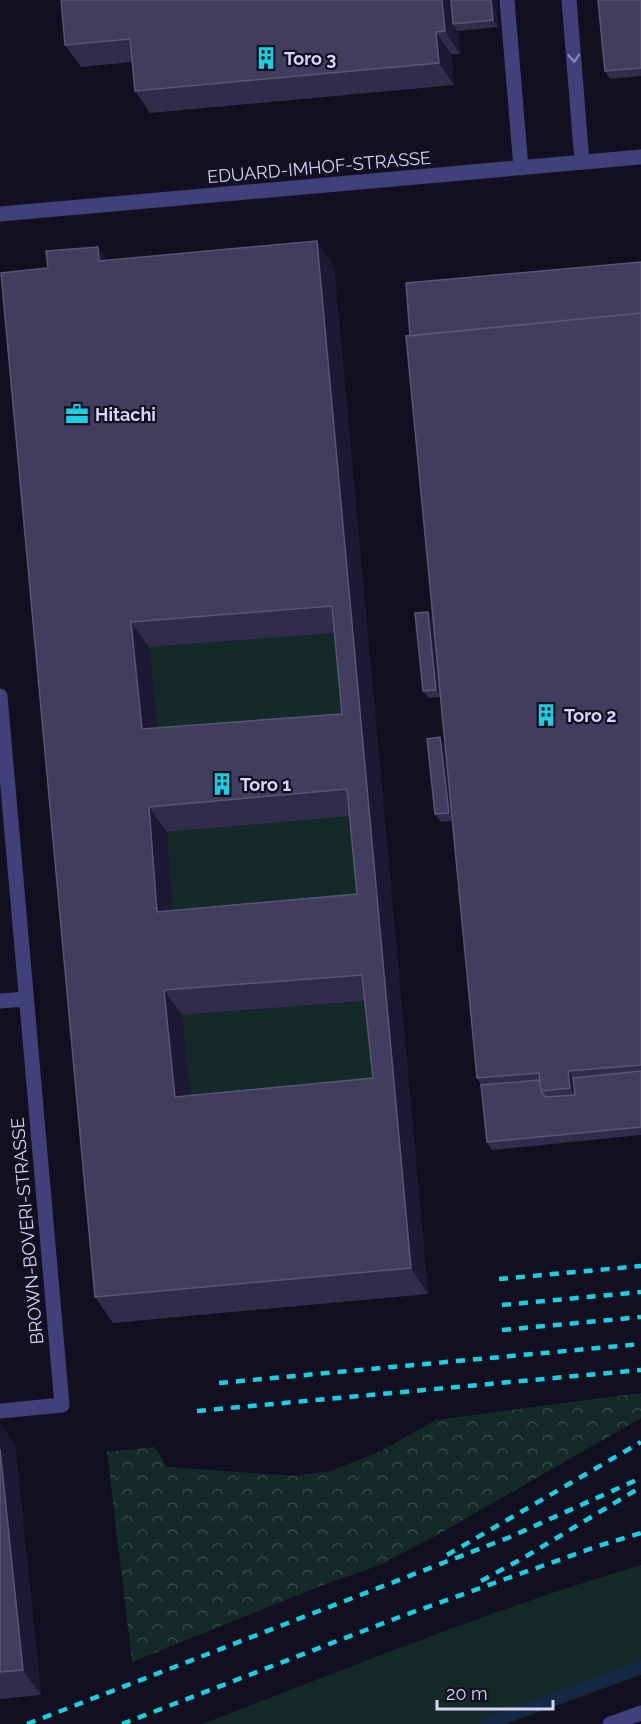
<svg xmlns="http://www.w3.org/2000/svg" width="641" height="1724" font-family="Raleway,sans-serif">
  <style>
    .grass { fill: #132a28 }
    .forest { fill: url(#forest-crowns) }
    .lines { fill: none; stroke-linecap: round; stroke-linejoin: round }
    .stream { stroke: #152845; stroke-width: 12 }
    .lane { stroke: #41407a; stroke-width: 15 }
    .street { stroke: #41407a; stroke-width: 15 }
    .rail { stroke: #18d0e1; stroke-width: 4.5; stroke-dasharray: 9 8; stroke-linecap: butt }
    .wall { fill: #312b4c; fill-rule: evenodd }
    .shaded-wall { fill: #1d1833 }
    .building { fill: #423d5f; stroke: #5a5577; stroke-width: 1.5; fill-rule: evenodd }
    .oneway { stroke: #8483b4 }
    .labels { text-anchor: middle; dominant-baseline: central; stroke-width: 4.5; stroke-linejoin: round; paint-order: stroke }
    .poi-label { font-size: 18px; font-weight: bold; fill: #d7d4fa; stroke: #121020; text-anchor: start }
    .street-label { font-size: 18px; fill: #d7d4fa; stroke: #121020 }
  </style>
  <defs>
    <pattern id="forest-crowns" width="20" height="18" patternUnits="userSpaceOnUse" patternTransform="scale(1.5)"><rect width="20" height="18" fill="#132a28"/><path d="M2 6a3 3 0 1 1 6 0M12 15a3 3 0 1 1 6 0" fill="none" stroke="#354848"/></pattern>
  </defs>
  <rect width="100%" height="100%" fill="#121020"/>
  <path class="grass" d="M 349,631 L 360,740 L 160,754 L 149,647 Z
    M 365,814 L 375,919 L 175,937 L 167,832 Z
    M 380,1000 L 391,1103 L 193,1122 L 182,1015 Z
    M 641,1565 L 641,1675 L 506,1724 L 202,1724 C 347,1669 492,1609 641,1565 Z"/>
  <path class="forest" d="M 641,1393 L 641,1418 L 437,1535 L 380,1565 L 323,1585 L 132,1662 L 107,1452 L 155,1447 L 167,1467 L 295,1476 L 331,1471 L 381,1451 L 436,1420 Z"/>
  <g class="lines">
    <path class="stream" d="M 485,1724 L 641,1667"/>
    <path class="lane" d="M 507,0 L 521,168
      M 569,0 L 582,162"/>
    <path class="street" d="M 0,214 L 641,157
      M 0,696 L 62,1405 L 0,1411
      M 0,1001 L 26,999
      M 610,1724 L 641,1713"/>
    <path class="rail" d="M 499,1279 L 641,1266
      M 502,1305 L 641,1292
      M 502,1330 L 641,1317
      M 219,1383 L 641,1344
      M 197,1411 L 641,1370
      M 447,1555 L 641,1442
      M 481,1581 L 525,1557 L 641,1487
      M 27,1724 L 510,1537 L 641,1478
      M 122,1724 L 402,1616 L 598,1546 L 641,1533"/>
  </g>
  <path class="wall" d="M 61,0 L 496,0 L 498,27 L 458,31 L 460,54 L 451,54 L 454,85 L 150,113 L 135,91 L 132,62 L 81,67 L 65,45 Z
    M 641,0 L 641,76 L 610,79 L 605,71 Z
    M 317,241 L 334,267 L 428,1294 L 113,1323 L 95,1297 L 108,261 ZM 334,633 L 342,714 L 157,728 L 149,647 ZM 350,816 L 357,894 L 173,910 L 167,832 ZM 365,1001 L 373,1078 L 190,1095 L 182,1015 Z
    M 641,262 L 641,1135 L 492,1150 L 487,1142 L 481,1085 L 477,1078 L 452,821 L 441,822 L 435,814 L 445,744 L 441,697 L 429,698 L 423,691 L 428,612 L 433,620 L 410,336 Z
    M 0,1424 L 15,1445 L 41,1695 L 0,1699 Z"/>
  <path class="shaded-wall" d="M 442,0 L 455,0 L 453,24 L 458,31 L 460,54 L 445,31 Z
    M 491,0 L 496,0 L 498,27 L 493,20 Z
    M 436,32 L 451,54 L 454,85 L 439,63 Z
    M 317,241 L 334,267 L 428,1294 L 411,1268 Z
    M 98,247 L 116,272 L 99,261 Z
    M 428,612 L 433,620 L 442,697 L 436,690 Z
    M 131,622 L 149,647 L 160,754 L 142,729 Z
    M 440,737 L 445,745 L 454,821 L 449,813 Z
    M 149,807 L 167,832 L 175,937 L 157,912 Z
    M 164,990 L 182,1015 L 193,1122 L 175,1097 Z
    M 568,1071 L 578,1086 L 580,1102 L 570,1088 Z
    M 0,1424 L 15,1445 L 41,1695 L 23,1670 L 0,1449 Z"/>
  <path class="building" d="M 61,0 L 442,0 L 445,31 L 436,32 L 439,63 L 135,91 L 130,39 L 65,45 Z
    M 451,0 L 491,0 L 493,20 L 453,24 Z
    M 598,0 L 641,0 L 641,68 L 605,71 Z
    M 317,241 L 411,1268 L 95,1297 L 1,273 L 48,268 L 46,251 L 98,247 L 99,261 ZM 332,606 L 342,714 L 142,729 L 131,622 ZM 347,789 L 357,894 L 157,912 L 149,807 ZM 362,975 L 373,1078 L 175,1097 L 164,990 Z
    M 641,262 L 641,313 L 410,336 L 406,283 Z
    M 641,313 L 641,1065 L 568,1071 L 570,1088 L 541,1091 L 539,1073 L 477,1078 L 406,336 Z
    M 428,612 L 436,690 L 423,691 L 415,613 Z
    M 440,737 L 449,813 L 435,814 L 427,739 Z
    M 641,1071 L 641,1127 L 487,1142 L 481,1085 L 539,1080 L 541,1091 L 545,1097 L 575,1095 L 573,1078 Z
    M 0,1449 L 23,1670 L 0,1672 Z"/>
  <defs><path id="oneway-chevron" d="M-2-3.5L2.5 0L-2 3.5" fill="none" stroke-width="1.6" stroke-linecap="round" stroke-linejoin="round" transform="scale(1.5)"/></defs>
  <use class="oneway" href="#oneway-chevron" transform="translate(574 58) rotate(86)"/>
  <defs>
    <g id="building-bare" transform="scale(1.8)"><path d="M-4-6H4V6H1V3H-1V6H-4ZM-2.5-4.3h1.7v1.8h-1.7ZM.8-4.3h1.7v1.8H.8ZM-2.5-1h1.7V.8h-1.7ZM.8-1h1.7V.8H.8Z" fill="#18d0e1" stroke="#121020" stroke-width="2.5" paint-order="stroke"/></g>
    <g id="office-bare" transform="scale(1.8)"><path d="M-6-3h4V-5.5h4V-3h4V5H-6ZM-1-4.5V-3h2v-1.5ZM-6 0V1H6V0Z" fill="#18d0e1" stroke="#121020" stroke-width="2.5" paint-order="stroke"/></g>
  </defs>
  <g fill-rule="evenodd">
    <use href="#building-bare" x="266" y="58"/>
    <use href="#office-bare" x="77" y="414"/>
    <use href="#building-bare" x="546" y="715"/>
    <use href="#building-bare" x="222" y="784"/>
  </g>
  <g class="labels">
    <g class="poi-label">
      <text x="284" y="58">Toro 3</text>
      <text x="95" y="414">Hitachi</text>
      <text x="564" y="715">Toro 2</text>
      <text x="240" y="784">Toro 1</text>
    </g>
    <g class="street-label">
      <text transform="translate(319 167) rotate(-5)">EDUARD-IMHOF-STRASSE</text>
      <text transform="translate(27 1231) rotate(-95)">BROWN-BOVERI-STRASSE</text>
    </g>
  </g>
  <path d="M437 1700v9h116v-9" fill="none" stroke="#d7d4fa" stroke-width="3"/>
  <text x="446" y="1700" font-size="18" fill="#d7d4fa" stroke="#121020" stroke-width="4.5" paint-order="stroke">20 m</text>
</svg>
